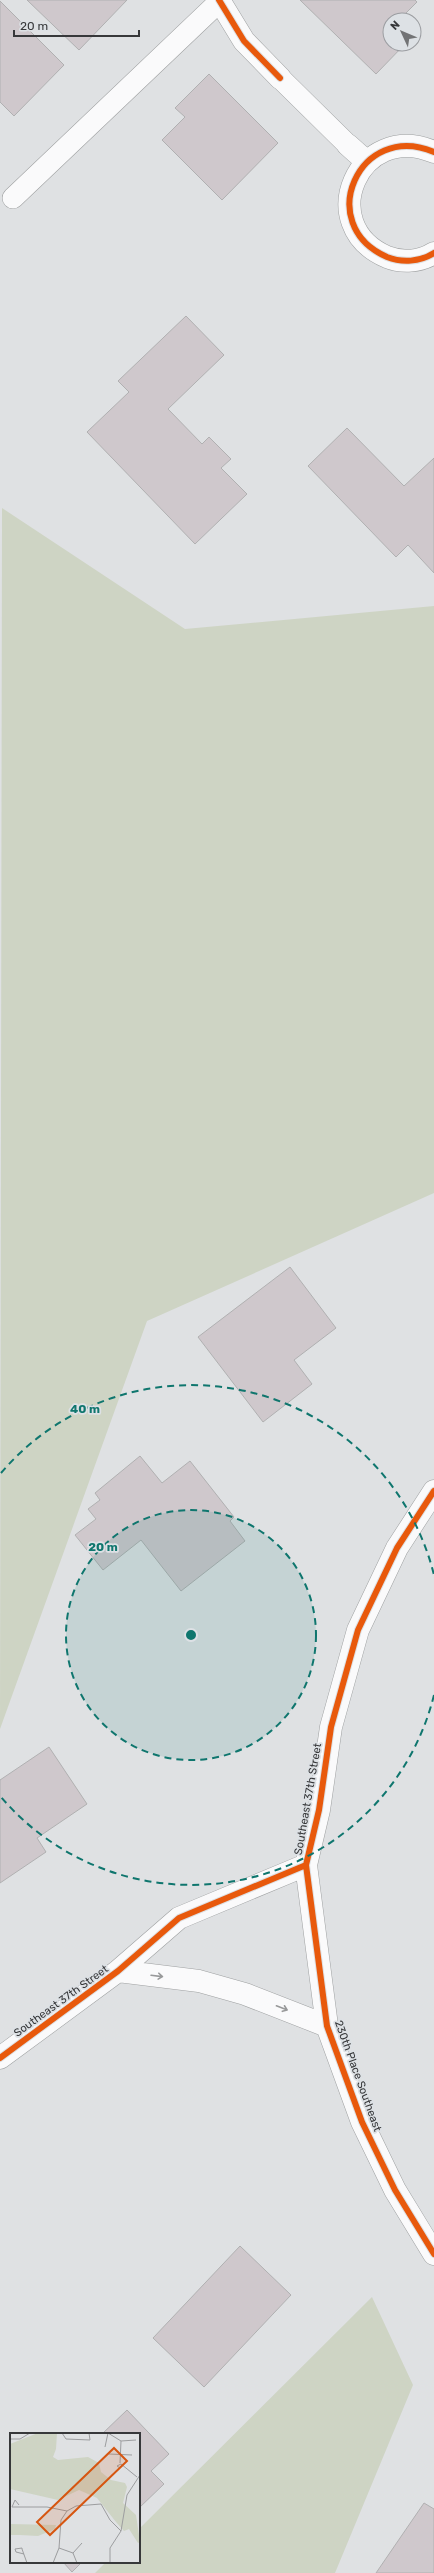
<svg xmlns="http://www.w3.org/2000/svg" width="434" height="2573" font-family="Rubik,sans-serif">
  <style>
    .green { fill: #ced4c4 }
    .building { fill: #cfc8cc; stroke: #b0b0b1 }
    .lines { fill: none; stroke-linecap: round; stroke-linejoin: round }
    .service-casing { stroke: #9ea0a1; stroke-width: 22 }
    .minor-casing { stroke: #9ea0a1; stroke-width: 23 }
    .service { stroke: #fafafb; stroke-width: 21 }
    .minor { stroke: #fafafb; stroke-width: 22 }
    .cycleway-casing { stroke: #dde1e5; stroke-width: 8 }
    .cycleway { stroke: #e8590c; stroke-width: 6 }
    .oneway { stroke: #98999a }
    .ring { fill: none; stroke: #0f766e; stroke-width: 2; stroke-dasharray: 7 5 }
    .labels { text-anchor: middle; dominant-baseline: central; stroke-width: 3.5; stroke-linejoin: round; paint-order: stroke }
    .street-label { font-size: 11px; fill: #37383a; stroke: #dde1e5 }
    .inset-road { fill: none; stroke: #9c9d9f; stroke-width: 1 }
    .view { fill: #d65611; fill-opacity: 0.15; stroke: #d65611; stroke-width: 2 }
    .inset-edge { fill: none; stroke: #37383a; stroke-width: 2 }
    .centre { fill: #0f766e; stroke: #dde1e5; stroke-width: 2 }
    .ring-label { font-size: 12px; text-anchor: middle; font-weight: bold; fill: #0f766e; stroke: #dde1e5; stroke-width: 3.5; stroke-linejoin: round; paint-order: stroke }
  </style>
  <rect width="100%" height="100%" fill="#dfe1e3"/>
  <path class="green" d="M 2,508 L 185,629 L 434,606 L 434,1193 L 147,1321 L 0,1729 Z
    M 372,2297 L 413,2385 L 335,2573 L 95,2573 L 106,2562 L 139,2562 L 139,2529 Z"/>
  <path class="building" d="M 27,0 L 127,0 L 79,50 Z
    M 300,0 L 415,0 L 417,2 L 402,17 L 405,20 L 390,20 L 390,44 L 405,44 L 376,74 Z
    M 0,1 L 64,65 L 14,116 L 0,102 Z
    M 209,74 L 278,143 L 222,200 L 162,140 L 185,117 L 175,108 Z
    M 186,316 L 224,355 L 168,409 L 202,444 L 209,437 L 231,459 L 221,468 L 247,494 L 195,544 L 87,432 L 129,392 L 118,381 Z
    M 347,428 L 404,486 L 434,458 L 434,573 L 408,545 L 396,557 L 308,466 Z
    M 290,1267 L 336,1328 L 294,1360 L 312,1384 L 263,1422 L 198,1337 Z
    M 140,1456 L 162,1483 L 190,1461 L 234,1517 L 230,1521 L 245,1541 L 181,1591 L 141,1540 L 103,1570 L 75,1535 L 96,1519 L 88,1509 L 100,1500 L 95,1493 Z
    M 49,1747 L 87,1804 L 37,1838 L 46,1852 L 0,1883 L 0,1780 Z
    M 240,2246 L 291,2295 L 204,2387 L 153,2338 Z
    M 127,2410 L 169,2454 L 151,2471 L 164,2484 L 139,2508 L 139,2434 L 102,2434 Z
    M 424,2503 L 434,2509 L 434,2573 L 376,2573 Z
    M 63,2562 L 82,2562 L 72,2572 Z"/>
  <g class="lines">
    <g class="service-casing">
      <path id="service" d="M 280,78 L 348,145
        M 13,198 L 221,0"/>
    </g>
    <g class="minor-casing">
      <path id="minor" d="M 219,0 L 244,41 L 280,78
        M 348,145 L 367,162
        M 434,152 C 359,120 313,225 387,257 C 402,263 420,262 434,253
        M 434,1491 L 397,1548 L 358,1630 L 331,1727 L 319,1810 L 306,1865 L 327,2026 L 362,2122 L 395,2190 L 434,2254
        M 118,1971 L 199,1981 L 245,1994 L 327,2026
        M 0,2058 L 118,1971 L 179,1918 L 306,1865"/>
    </g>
    <use href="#service" class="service"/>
    <use href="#minor" class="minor"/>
    <g class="cycleway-casing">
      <path id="cycleway" d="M 219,0 L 244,41 L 280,78
        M 434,152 C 359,120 313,225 387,257 C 402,263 420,262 434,253
        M 434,1491 L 397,1548 L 358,1630 L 331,1727 L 319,1810 L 306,1865 L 327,2026 L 362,2122 L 395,2190 L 434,2254
        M 0,2058 L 118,1971 L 179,1918 L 306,1865"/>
    </g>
    <use href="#cycleway" class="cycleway"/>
  </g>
  <defs><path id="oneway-shaft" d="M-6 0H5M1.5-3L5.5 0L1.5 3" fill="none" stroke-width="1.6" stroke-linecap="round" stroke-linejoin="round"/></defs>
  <g class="oneway">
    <use href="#oneway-shaft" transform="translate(157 1976) rotate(7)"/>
    <use href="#oneway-shaft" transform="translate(282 2008) rotate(21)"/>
  </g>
  <circle cx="191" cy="1635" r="125" fill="#0f766e" fill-opacity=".12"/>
  <g class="ring">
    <circle cx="191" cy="1635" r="125"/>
    <path d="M434 1695A250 250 0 0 1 1 1797M1 1473A250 250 0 0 1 434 1575"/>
  </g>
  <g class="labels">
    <g class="street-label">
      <text transform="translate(308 1799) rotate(-80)">Southeast 37th Street</text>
      <text transform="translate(61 2001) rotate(-36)">Southeast 37th Street</text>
      <text transform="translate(358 2076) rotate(70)">230th Place Southeast</text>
    </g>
  </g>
  <g transform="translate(10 2433)">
    <rect width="130" height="130" fill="#dfe1e3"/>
    <path d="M 28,0 L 47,0 L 46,16 L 43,24 L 48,27 L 78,24 L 89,30 L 91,39 L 101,47 L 115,50 L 117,54 L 113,70 L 126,82 L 130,109 L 128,110 L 119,96 L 114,98 L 106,89 L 87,65 L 69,57 L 48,67 L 0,56 L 0,11 ZM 0,91 L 46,92 L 45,96 L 28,103 L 10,102 L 0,102 Z" fill="#ced4c4"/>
    <path class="inset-road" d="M 52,0 L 56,6 L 80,7 L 79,0M 98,0 L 111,8M 0,6 L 10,6 L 20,0M 111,8 L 126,7M 95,14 L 98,0M 99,21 L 122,22M 110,30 L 111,8M 112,33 L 110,35 L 107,33 L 111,31 L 127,44M 9,72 L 5,67 L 2,74 L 37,74 L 57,78M 49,115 L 63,120 L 67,130M 63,120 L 72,110M 14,121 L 6,119 L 5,116 L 12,115 L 12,116 L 17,130M 43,130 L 49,115 L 51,87 L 57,78 L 66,73 L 91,71 L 100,87 L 111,98M 100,130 L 100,115 L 111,98 L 117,62 L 130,42"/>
    <path class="view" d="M 104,15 L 117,28 L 40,102 L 27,89 Z"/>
    <rect width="130" height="130" class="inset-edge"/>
  </g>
  <circle cx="191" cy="1635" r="6" class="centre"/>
  <g class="ring-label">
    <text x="85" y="1413">40 m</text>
    <text x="103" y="1551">20 m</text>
  </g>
  <g transform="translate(402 32) rotate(314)"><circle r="19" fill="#dde1e5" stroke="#9b9da1"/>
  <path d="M0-3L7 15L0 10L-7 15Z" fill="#727375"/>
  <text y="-6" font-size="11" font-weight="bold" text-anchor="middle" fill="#37383a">N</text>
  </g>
  <path d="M14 30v6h125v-6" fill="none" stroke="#37383a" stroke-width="2"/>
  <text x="20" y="30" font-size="12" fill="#37383a" stroke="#dde1e5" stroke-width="3" paint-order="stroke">20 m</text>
</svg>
